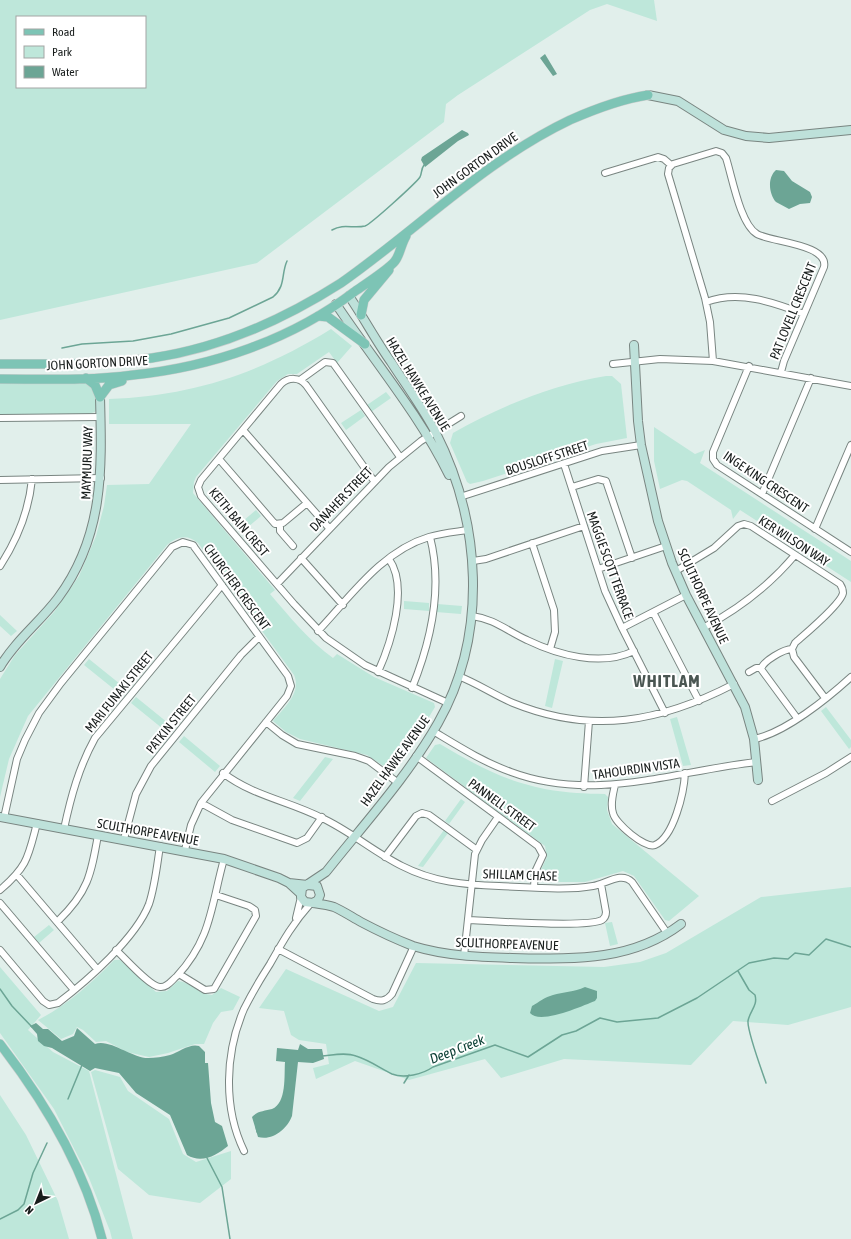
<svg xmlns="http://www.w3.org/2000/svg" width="851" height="1239" font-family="'Asap Condensed',sans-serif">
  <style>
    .green { fill: #bee7da; fill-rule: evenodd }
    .water { fill: #6ca595 }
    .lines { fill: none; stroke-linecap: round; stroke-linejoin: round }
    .stream { stroke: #6ca595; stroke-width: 1.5 }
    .street-casing { stroke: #798581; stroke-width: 8 }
    .secondary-casing { stroke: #798581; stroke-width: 10 }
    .primary-casing { stroke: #cccdcd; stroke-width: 10 }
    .street { stroke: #fff; stroke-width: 6 }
    .secondary { stroke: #bee1da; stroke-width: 8 }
    .primary { stroke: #7dc4b5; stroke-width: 9 }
    .labels { text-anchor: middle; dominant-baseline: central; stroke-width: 4; stroke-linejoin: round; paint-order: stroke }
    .street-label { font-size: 13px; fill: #181d1c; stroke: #fff }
    .water-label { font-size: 14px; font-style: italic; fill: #073c31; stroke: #fff }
    .district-label { font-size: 17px; font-weight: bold; letter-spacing: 1px; fill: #4a5652; stroke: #fff }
  </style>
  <rect width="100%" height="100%" fill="#e1efeb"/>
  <path class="green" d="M 0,0 L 654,0 L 657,21 L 607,4 L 590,10 L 458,95 L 446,104 L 444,122 L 257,263 L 0,320 ZM 17,17 L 145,17 L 145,87 L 17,87 Z
    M 331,329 L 352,346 L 337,363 L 329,352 L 297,374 L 288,374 L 277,381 L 196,477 L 194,482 L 193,493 L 275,590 L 270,594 C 290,617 309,641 333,658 L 337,654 L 374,677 L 434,703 L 435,707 L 411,747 L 394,770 L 391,771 L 367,755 L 300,739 L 286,732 L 273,721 C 283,709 302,693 294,675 L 198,543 C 188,534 177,536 167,545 L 28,716 L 9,759 L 0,797 L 0,679 L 15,655 L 54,612 L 79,576 L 96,536 L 104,506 L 107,485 L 149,484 L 191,424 L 109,424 L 109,399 C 193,396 260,373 331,329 Z
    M 606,376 L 612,376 L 621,384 L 627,438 L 596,444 L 483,481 L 470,484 L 467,482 L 450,443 L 453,433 C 501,406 552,385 606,376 Z
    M 0,384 L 86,384 C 95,388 100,403 95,412 L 88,414 L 0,415 Z
    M 386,392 L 391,398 L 371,412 L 367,405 Z
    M 361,410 L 365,416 L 346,430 L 341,423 Z
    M 654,427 L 695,454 L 705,450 L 700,463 L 851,561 L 851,582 L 740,510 L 733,519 L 731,510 L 687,481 L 682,480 L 660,489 L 654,461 Z
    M 256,510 L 261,516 L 242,532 L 237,526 Z
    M 404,601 L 429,603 L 429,611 L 404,609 Z
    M 437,604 L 462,606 L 461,614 L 436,612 Z
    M 0,615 L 17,631 L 11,636 L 0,626 Z
    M 89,659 L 125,688 L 120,694 L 84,665 Z
    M 555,659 L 563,661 L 552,708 L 545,706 Z
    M 136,697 L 173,727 L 168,733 L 131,703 Z
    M 826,707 L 851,740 L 851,747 L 849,749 L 821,711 Z
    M 677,717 L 691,765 L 683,766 L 670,719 Z
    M 184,736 L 220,766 L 215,772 L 179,742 Z
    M 440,744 C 499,779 534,794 605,794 L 608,797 L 607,810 L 612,824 L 699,896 L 669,921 L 665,920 L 634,876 L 623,871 L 585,882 L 544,882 L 544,873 L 540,872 L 547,857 L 545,846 L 426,758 L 435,745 Z
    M 325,757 L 333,759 L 300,801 L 293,798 Z
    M 461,799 L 465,802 L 449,824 L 445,821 Z
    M 444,830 L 448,833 L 423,867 L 418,866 Z
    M 851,887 L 851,1007 L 788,1025 L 733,1021 L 691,1065 L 564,1059 L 501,1078 L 485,1059 L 409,1080 L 355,1061 L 316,1079 L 313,1068 L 329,1064 L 326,1044 L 299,1040 L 291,1035 L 284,1011 L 259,1008 L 286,969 L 379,1011 L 393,1007 L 416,963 L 604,967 L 640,962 L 666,953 L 761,897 Z
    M 612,922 L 618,944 L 610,946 L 605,923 Z
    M 49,925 L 54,930 L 39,943 L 34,937 Z
    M 114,960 L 120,960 L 156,992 L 167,991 L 178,981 C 190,982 199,994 212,995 L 221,988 L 240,997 L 233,1010 L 221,1012 L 213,1023 L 204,1044 L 195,1044 L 168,1053 L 149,1057 L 127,1052 L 106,1041 L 96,1042 L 83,1030 L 77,1027 L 73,1034 L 61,1039 L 38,1020 C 67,1005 92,983 114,960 Z
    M 0,967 L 41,1015 L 28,1030 L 53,1052 L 89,1071 L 133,1239 L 112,1239 L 110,1231 L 89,1178 L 54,1109 L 0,1033 Z
    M 95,1070 L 120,1077 L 128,1091 L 169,1119 L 183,1154 L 196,1162 L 231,1151 L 231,1179 L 200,1203 L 149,1195 L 118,1169 L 91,1072 Z
    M 0,1095 L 26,1135 L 58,1201 L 69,1239 L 0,1239 Z"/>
  <path class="water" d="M 545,54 L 557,74 L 553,76 L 540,58 Z
    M 462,130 L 468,133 L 469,135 L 458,141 L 425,167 L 421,160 L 422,157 Z
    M 776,170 L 784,171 L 792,181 L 810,192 L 812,197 L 810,203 L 800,204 L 789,209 L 776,202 C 769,194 767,178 776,170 Z
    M 585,987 L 597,991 L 597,998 L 595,1001 C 582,1006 540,1025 530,1013 L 532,1006 C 539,1002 545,997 553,995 C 563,992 574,992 585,987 Z
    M 36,1023 L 43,1029 L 48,1029 L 62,1041 L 74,1036 L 77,1028 L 95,1044 C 109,1038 132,1058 148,1058 C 155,1058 163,1057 170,1055 C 179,1052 190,1043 199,1046 L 205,1052 L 205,1063 L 208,1063 L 211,1103 L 215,1122 L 222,1126 L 228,1146 C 217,1155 202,1164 187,1155 L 170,1115 L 136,1093 L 119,1073 L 95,1068 L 90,1071 L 52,1048 L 44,1046 L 38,1041 L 37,1034 L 30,1026 Z
    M 300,1044 L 308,1049 L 322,1049 L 324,1059 L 313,1063 L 298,1062 L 292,1116 C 287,1129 273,1141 258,1137 L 252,1117 C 257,1111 265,1111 272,1109 C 287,1103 284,1075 285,1062 L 276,1061 L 277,1048 L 298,1050 Z"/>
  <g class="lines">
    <path class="stream" d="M 332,230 C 344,223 353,229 365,226 C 371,224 416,183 420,177 C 422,173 421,169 424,165
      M 62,348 L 82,344 L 133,341 L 171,334 L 229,318 L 273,297 C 286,286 281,274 287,261
      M 738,971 L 749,990 L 755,995 C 758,1006 750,1010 748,1021 C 747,1031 762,1071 766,1083
      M 0,989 L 12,1006 L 32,1027
      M 322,1056 C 333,1055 346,1052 356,1056 C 369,1060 380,1068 392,1074 C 404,1079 423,1074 433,1067 L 495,1045 L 528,1057 L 562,1035 L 576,1031 L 600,1018 L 617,1022 L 658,1018 L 697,998 L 749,963 L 774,958 L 788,959 L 795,953 L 809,955 L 826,939 L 851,947
      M 404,1083 L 409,1075
      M 68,1099 L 82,1065
      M 256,1126 L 257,1132
      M 207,1158 L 222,1187 L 230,1239
      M 0,1219 L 18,1210 L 24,1204 L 33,1173 L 47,1143"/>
    <g class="street-casing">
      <path id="street" d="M 605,173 L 658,157 L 664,159 L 671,165
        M 706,302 C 739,290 773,302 804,314
        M 713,361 L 710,322 L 705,298 L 668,174 L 669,168 L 673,164 L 716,151 L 722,153 L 726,158 C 732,176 740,224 757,234 C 770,242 829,244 824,267 L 784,361 L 781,372
        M 613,364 L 660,359 L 713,361 L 851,386
        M 749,366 L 713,452 L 713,459 L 717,465 L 851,552
        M 300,380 L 325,362 L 333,363 L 400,457
        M 0,418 L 101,417
        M 243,430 L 329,528
        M 219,459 L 275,524 L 283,523 L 307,503
        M 564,464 L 605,591 L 622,628 L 665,713
        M 0,480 L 101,478
        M 374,481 L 306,385 C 299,377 289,377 281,384 L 201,480 L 198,487 L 201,496 L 294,604 L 326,638 L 365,665 L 448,703
        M 572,487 L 598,479 L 606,481 L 632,558
        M 762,494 L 811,378
        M 460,497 L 602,451 L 641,445
        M 280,524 L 280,531 L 293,546
        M 815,529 L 851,445
        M 532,543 L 554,610 L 555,632 L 550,649
        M 301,558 L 343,605
        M 473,561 L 486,559 L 584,526
        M 0,566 C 17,540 29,510 32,479
        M 598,569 L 666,546
        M 676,571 L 714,548 L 738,526 L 744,524 L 751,526 L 840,584 C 842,587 843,589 843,593 C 841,604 805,634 795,643 L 792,649 L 794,657 L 825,698
        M 277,584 L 389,467 L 421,441 L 461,416
        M 653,612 L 699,701
        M 472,616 C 495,619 507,631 527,640 C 558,655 601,667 634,651
        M 622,628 L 686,595
        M 703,628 C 739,609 769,586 795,555
        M 318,631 C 351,596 382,551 429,537 C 442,533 455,532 468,530
        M 792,649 C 784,649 763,661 761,669 L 797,718
        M 378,672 C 391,643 409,587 389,559
        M 749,672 L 756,668 L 761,668
        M 458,676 C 477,683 494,695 513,703 C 592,735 661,722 734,684
        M 412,688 C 431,641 443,587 430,537
        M 266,722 L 282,735 L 297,744 L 355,756 L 369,761 L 397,782
        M 433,731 C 458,746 483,762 511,772 C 594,803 674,771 757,762
        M 754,739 C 785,733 828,698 851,677
        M 416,756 L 538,846 L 543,855 L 535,872 L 534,887
        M 223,773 C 253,796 289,801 322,818 C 350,831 374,852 402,866 C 433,882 465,885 499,886 C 527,887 566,891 593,886 C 606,884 621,871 632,882 L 667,933
        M 615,785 C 613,794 610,804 613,813 C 615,823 645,849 655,845 C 674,837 684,792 685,773
        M 584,787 L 589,721
        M 772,801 L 826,773 L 851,757
        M 201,803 L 232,820 L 297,843 L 307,838 L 322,817
        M 4,818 L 17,759 L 25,740 L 39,713 L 61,683 L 172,547 L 183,542 L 193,545 L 195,548 L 288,676 L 291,686 L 287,696 L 201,803 L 191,825 L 185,850
        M 64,829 C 71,796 79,767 95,738 L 222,585
        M 124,839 L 136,794 L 151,766 L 241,655 L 259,637
        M 385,857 L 416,816 L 422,813 L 429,815 L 477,850
        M 17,875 L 97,969
        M 0,890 C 28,866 28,857 37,823
        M 0,903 L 74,990
        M 296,918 L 301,897
        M 468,920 C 491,921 587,928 602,920 C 605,918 606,915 606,912 L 601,884
        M 58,921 C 88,892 91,875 98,835
        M 278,949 L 373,999 C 381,1002 386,1001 392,994 L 414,946
        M 0,950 L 43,1001 L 49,1005 L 58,1003 C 87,981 136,938 149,904 C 155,886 157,865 160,846
        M 116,950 C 124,957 150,987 160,987 C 167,988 172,980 177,976 C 212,938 211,905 224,859
        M 464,956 L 475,854 L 482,840 L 498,817
        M 179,974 L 205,990 L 214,989 L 256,916 L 255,910 L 249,906 L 216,895
        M 244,1151 C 223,1108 225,1053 244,1009 C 252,993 261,978 270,964 C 283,941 293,923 311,903"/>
    </g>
    <g class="secondary-casing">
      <path id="secondary" d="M 648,95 L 678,101 L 724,130 L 746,136 L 769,138 L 851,130
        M 336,304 C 374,361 419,414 449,475
        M 634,345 L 638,421 L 641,445 L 658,521 L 672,563 L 686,595 L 745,707 L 754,739 L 758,780
        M 0,667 C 15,641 40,622 58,598 C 104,536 102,470 100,397
        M 0,817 L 224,859 L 279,878 L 289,883 L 301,894
        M 289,883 L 317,886 L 320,895 L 318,900 L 313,903 L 305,902 L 301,897 L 302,888 L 307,885
        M 308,884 L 326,872 C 364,824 408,776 438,723 C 489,633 481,521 435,431 C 422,407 406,385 391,362 C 376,341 364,318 349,296
        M 313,903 C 320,904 328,905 334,907 C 343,911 352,917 361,922 C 378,931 395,939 413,946 C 446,956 479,957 512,958 C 572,959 631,962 681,924"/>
    </g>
    <g class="primary-casing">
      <path id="primary" d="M 361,315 L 364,300 L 389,270
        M 318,316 L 328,317 L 365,344
        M 0,364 C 51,364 102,365 152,358 C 221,348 283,320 341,283 C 418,229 484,161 570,120 C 595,109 621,99 648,95
        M 86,378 L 95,385 L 100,397
        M 0,379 C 44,379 89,381 133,375 C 211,367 291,340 354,292 C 364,285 389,269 395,261 C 400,255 401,244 406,236
        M 100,397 L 109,385 L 122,381
        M 0,1044 C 45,1102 84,1167 102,1239"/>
    </g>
    <use href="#street" class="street"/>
    <use href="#secondary" class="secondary"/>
    <use href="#primary" class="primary"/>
  </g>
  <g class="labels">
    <g class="street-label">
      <text transform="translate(475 165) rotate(-36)">JOHN GORTON DRIVE</text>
      <text transform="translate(793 311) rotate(-68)">PAT LOVELL CRESCENT</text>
      <text transform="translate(97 363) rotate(-3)">JOHN GORTON DRIVE</text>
      <text transform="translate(418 384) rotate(58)">HAZEL HAWKE AVENUE</text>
      <text transform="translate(547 458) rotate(-18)">BOUSLOFF STREET</text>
      <text transform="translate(87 463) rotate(-88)">MAYMURU WAY</text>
      <text transform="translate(766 482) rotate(34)">INGE KING CRESCENT</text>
      <text transform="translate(341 499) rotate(-46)">DANAHER STREET</text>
      <text transform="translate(239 522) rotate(50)">KEITH BAIN CREST</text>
      <text transform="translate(794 541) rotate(33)">KER WILSON WAY</text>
      <text transform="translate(610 565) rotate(70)">MAGGIE SCOTT TERRACE</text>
      <text transform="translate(237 587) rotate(54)">CHURCHER CRESCENT</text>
      <text transform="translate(703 596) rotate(65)">SCULTHORPE AVENUE</text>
      <text transform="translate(119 692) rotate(-51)">MARI FUNAKI STREET</text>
      <text transform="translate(171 724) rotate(-51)">PATKIN STREET</text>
      <text transform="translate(395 761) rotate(-54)">HAZEL HAWKE AVENUE</text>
      <text transform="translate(636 769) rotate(-8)">TAHOURDIN VISTA</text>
      <text transform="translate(502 805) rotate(36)">PANNELL STREET</text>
      <text transform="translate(148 832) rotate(10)">SCULTHORPE AVENUE</text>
      <text transform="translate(520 875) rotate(2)">SHILLAM CHASE</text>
      <text transform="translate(507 944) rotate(2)">SCULTHORPE AVENUE</text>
    </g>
    <g class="water-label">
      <text transform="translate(457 1049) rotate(-21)">Deep Creek</text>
    </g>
    <g class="district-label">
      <text x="667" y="681">WHITLAM</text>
    </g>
  </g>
  <rect x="16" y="16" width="130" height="72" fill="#ffffff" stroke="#a3a5a4"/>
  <rect x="24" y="29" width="20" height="6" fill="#7dc4b5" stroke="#a3a5a4"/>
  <text x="52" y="36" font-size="12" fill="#181d1c">Road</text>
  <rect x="24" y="46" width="20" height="12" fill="#bee7da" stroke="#a3a5a4"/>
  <text x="52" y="56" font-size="12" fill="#181d1c">Park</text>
  <rect x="24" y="66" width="20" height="12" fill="#6ca595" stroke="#a3a5a4"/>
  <text x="52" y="76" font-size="12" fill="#181d1c">Water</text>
  <g transform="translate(36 1203) rotate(223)" stroke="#ffffff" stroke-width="3" paint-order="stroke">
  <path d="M0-3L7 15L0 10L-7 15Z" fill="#181d1c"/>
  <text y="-6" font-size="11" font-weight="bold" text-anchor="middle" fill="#181d1c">N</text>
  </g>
</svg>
